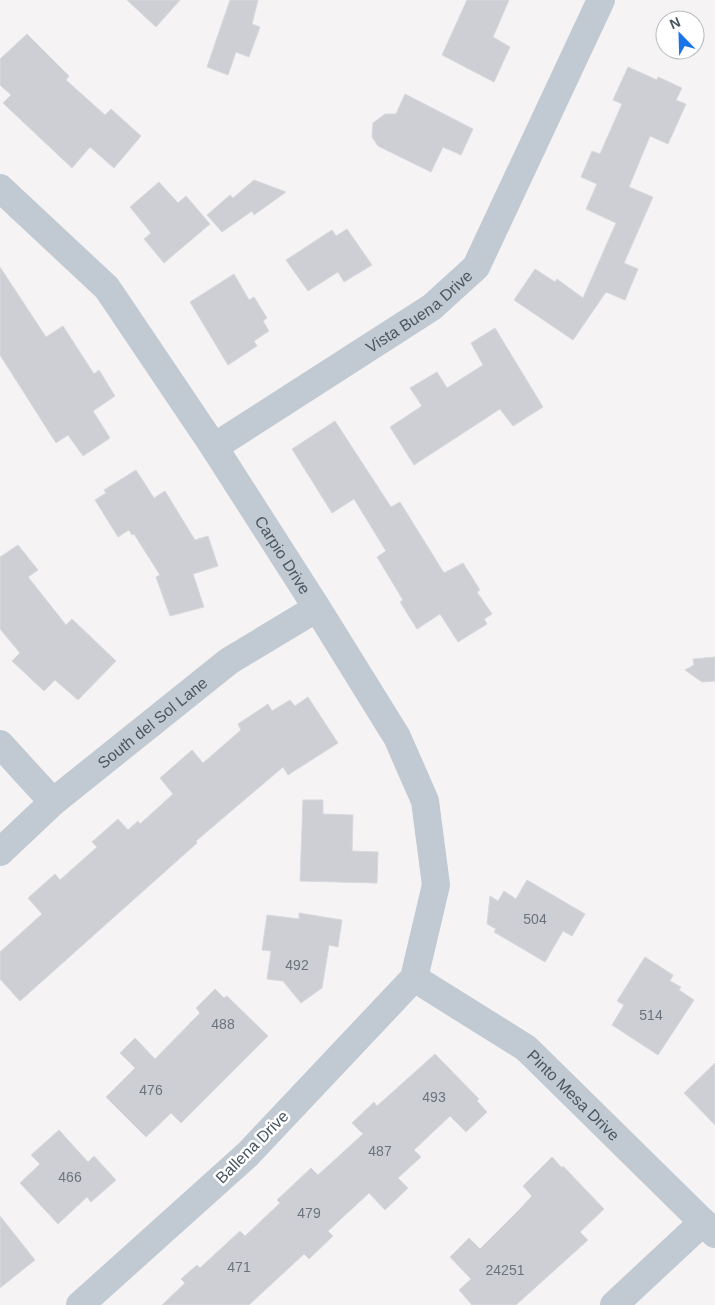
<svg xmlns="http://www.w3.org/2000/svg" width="715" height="1305" font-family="Arial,sans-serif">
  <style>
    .building { fill: #cdcfd5; stroke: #d7d9de }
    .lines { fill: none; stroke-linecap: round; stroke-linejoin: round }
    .street { stroke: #c1cad2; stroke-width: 28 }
    .labels { text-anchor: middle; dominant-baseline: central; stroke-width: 5; stroke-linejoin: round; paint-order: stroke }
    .number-label { font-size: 14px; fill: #6b747e }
    .street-label { font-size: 16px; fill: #4a5661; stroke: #fff }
  </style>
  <rect width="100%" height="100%" fill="#f5f3f3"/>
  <path class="building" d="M 127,0 L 180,0 L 156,27 Z
    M 230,0 L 258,0 L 252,24 L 260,27 L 249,57 L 236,52 L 228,75 L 207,67 Z
    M 467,0 L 509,0 L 493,37 L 510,47 L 494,82 L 442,55 Z
    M 27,34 L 69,76 L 66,80 L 105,115 L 111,109 L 141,136 L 114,168 L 90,147 L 72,168 L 3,103 L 11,95 L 0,85 L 0,59 Z
    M 628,67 L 657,80 L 658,77 L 682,88 L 676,100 L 686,104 L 668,144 L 650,136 L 629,187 L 653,197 L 624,263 L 638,269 L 625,300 L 606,292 L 573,340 L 514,300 L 535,269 L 555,282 L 557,279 L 583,298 L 616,223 L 586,209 L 597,184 L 581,177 L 592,151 L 600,154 L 622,104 L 613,100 Z
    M 405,94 L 473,129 L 461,155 L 443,147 L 431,172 L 378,146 L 372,137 L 373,123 L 385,114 L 396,114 Z
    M 254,180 L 286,192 L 254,215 L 252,211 L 222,232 L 207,215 L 230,195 L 233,198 Z
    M 159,182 L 178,203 L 186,196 L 210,224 L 164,263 L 144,239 L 151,233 L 130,207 Z
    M 347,229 L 372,265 L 344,282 L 338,272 L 308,291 L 286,260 L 332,230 L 336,236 Z
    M 0,267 L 46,337 L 63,326 L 94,374 L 99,370 L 115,396 L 93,411 L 110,438 L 83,456 L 68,435 L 56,443 L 0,355 Z
    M 234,274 L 249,300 L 254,297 L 267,318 L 263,321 L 269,331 L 254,341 L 257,346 L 228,365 L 190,302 Z
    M 495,328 L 543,407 L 513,426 L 500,409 L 414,465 L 390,427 L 422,406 L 410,388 L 437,372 L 447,388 L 483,365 L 471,343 Z
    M 335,421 L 391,507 L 400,502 L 444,573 L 463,563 L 480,590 L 477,592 L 492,614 L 484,619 L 487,624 L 458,642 L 440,614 L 417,629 L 400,602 L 403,600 L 377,557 L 386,551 L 354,499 L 332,513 L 292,449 Z
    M 136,470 L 154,498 L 165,491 L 195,540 L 208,536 L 218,566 L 193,574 L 204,607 L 170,616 L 156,577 L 160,575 L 134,534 L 132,535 L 129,530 L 118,537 L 95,500 L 106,493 L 104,490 Z
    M 18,545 L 38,570 L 28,577 L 66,625 L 72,619 L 116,661 L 78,700 L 55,680 L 44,691 L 12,661 L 20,653 L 0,629 L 0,557 Z
    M 715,657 L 715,681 L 702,682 L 685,670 L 694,665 L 693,659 Z
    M 308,697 L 338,743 L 288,775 L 283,767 L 196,841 L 197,843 L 20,1001 L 0,979 L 0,952 L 42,914 L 28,898 L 55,874 L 60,880 L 97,847 L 92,842 L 118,819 L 128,830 L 138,821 L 140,824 L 173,794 L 160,778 L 192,750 L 203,763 L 241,730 L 238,724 L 268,704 L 272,711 L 290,700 L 295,706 Z
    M 303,800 L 323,800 L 323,814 L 353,815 L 352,851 L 378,852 L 377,883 L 300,881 Z
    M 527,880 L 585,914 L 572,936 L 563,931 L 545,962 L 494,932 L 496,929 L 487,924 L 490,896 L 498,901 L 504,891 L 516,899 Z
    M 299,913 L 342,920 L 338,947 L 329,945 L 322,988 L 301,1003 L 283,981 L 267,979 L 271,951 L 262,950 L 267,915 L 299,919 Z
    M 645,957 L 673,975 L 670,981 L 681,987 L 679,990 L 694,1000 L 658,1055 L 612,1025 L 624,1005 L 617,1001 Z
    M 215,989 L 224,998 L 227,996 L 268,1036 L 181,1123 L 171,1113 L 146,1137 L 106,1097 L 135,1068 L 120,1053 L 135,1038 L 155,1059 L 200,1013 L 196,1008 Z
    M 435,1054 L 479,1099 L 477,1101 L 487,1112 L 466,1132 L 450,1116 L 414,1150 L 421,1157 L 398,1178 L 408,1188 L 385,1210 L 369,1193 L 328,1231 L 333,1236 L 309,1259 L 304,1254 L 249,1305 L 162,1305 L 185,1283 L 181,1279 L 197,1265 L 200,1268 L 240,1231 L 245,1236 L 280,1203 L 277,1200 L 311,1168 L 318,1175 L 363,1134 L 352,1123 L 374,1102 L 377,1106 Z
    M 715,1063 L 715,1125 L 684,1093 Z
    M 59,1130 L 88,1162 L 94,1156 L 116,1180 L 91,1202 L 87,1197 L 58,1224 L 20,1183 L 40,1164 L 31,1155 Z
    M 552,1157 L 562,1168 L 563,1166 L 604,1209 L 580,1232 L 588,1240 L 516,1305 L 472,1305 L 459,1290 L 471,1279 L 450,1257 L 469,1238 L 480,1249 L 520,1209 L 532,1196 L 523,1186 Z
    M 0,1216 L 35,1260 L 0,1288 Z"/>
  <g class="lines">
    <g class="street">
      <path id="s1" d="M 0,188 L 107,288 L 214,447 L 317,608 L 397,737 L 425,801 L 436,885 L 414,978 L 248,1154 L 80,1305"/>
      <path id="s2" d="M 214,447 L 432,307 L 476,267 L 601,0"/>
      <path d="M 0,744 L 53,802"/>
      <path id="s3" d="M 0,852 L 53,802 L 229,661 L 317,608"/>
      <path id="s4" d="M 414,978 L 526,1048 L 715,1234"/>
      <path d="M 614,1305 L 703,1222"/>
    </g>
  </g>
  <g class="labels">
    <g class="number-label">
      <text x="535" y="919">504</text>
      <text x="297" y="965">492</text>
      <text x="651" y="1015">514</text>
      <text x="223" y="1024">488</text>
      <text x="151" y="1090">476</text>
      <text x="434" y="1097">493</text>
      <text x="380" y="1151">487</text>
      <text x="70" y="1177">466</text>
      <text x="309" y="1213">479</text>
      <text x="239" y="1267">471</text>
      <text x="505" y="1270">24251</text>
    </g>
    <g class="street-label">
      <text stroke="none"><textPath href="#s2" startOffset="246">Vista Buena Drive</textPath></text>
      <text stroke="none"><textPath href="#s1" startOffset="466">Carpio Drive</textPath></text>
      <text stroke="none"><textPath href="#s3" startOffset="200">South del Sol Lane</textPath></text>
      <text stroke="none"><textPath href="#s4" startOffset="199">Pinto Mesa Drive</textPath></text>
      <text transform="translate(252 1147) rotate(-45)">Ballena Drive</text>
    </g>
  </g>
  <g transform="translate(680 35) rotate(337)"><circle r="24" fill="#ffffff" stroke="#b7bbc0"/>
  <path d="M0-4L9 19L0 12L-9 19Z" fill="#1a73e8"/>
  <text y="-8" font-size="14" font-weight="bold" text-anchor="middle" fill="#4a5661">N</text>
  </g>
</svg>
